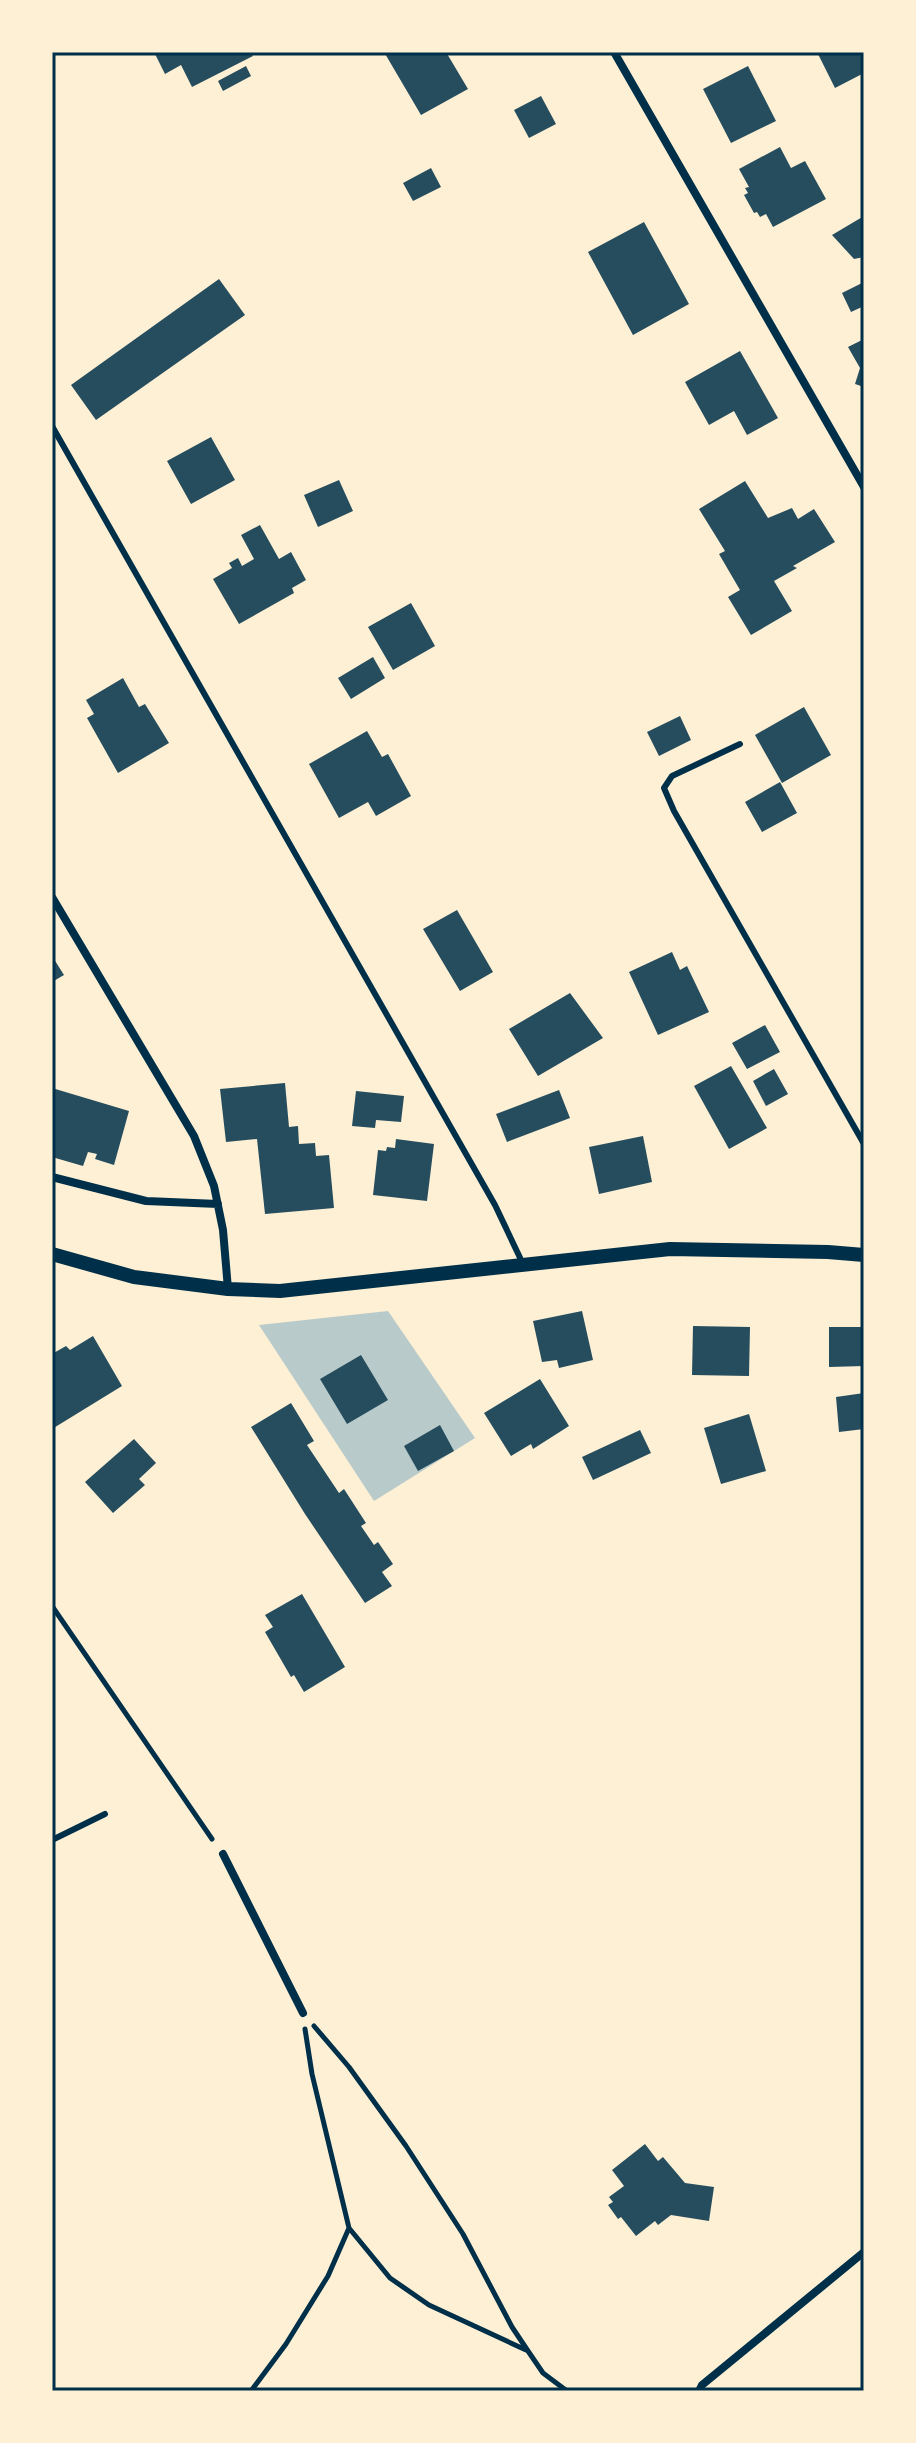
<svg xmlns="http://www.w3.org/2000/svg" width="916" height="2443" font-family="Lato,sans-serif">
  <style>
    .green { fill: #b9caca }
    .building { fill: #264d5e }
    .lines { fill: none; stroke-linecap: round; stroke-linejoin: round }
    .path { stroke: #003049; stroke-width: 5 }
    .service { stroke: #003049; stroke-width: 6 }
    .minor { stroke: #003049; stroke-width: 8 }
    .tertiary { stroke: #003049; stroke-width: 14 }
    .neatline { fill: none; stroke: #003049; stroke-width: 3 }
  </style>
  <rect width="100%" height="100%" fill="#fdf0d5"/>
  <path class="green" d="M 388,1311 L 475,1438 L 374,1501 L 259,1325 Z"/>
  <path class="building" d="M 154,52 L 250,52 L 253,56 L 192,87 L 181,65 L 165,74 Z
    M 384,52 L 446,52 L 468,89 L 421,115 Z
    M 817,52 L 864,52 L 864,73 L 835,88 Z
    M 246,66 L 251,76 L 223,91 L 218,81 Z
    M 748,66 L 776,121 L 731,143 L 703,89 Z
    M 541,96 L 556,124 L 529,138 L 514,110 Z
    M 780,147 L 791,168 L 805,161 L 826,199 L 773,227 L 766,214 L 760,217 L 757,212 L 754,213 L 744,195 L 748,193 L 745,188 L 749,187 L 739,169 Z
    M 431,168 L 441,187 L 413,201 L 403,183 Z
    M 864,216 L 864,257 L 854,259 L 832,235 Z
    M 644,222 L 689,304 L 633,335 L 588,252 Z
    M 219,279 L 245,315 L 96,420 L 71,385 Z
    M 864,282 L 864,306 L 851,312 L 842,293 Z
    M 864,339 L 864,387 L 855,384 L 860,368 L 848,347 Z
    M 740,351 L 778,418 L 747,435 L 734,411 L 709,425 L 685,382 Z
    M 211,437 L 235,480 L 191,504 L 167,461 Z
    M 339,480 L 353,511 L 318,527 L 304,495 Z
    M 745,481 L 768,518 L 792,508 L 798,519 L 814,509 L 835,542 L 793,566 L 797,568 L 774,581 L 792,611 L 751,635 L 728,597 L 740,590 L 719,554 L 725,551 L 699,509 Z
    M 260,525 L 279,559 L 291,552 L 306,580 L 292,588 L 294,593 L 239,624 L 213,579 L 232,568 L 229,563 L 238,558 L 242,566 L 254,559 L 241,535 Z
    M 411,603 L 435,646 L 393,670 L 368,627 Z
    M 373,657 L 385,678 L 351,699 L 338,678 Z
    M 123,678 L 139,707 L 145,704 L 169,743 L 118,773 L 87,718 L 94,714 L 86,700 Z
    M 804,707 L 831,755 L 782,783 L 755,735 Z
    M 680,716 L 691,740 L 659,756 L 647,732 Z
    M 367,731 L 382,757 L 388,754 L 411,796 L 376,816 L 368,802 L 339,818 L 309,764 Z
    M 780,782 L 797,813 L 762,832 L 745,802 Z
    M 457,910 L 493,972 L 460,991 L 423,929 Z
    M 672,952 L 680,970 L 687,966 L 709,1012 L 658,1035 L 629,972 Z
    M 52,956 L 64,975 L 52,982 Z
    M 570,993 L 603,1038 L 538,1076 L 509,1029 Z
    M 765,1025 L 780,1052 L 747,1069 L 732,1043 Z
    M 731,1066 L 767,1128 L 729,1149 L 694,1086 Z
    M 774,1069 L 788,1094 L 766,1106 L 753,1081 Z
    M 285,1083 L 289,1127 L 298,1126 L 299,1144 L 315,1143 L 316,1156 L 329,1155 L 334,1208 L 265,1214 L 257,1139 L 226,1142 L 220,1089 Z
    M 52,1088 L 129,1111 L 114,1165 L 95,1159 L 97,1154 L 88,1152 L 83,1166 L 52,1157 Z
    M 559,1090 L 570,1118 L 507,1142 L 496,1114 Z
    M 356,1091 L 404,1096 L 401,1122 L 376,1120 L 375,1128 L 352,1126 Z
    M 643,1136 L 652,1182 L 599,1194 L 589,1147 Z
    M 396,1139 L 434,1144 L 427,1201 L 373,1195 L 378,1150 L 386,1151 L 387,1147 L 395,1148 Z
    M 582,1311 L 593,1360 L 559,1368 L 557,1360 L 542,1362 L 533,1321 Z
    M 693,1326 L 750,1327 L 749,1376 L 692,1375 Z
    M 829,1327 L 864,1327 L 864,1366 L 829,1367 Z
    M 93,1336 L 122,1386 L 52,1429 L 52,1354 L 66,1346 L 70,1350 Z
    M 361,1355 L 388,1400 L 347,1424 L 320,1379 Z
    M 540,1379 L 569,1426 L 533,1449 L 531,1444 L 511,1456 L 484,1413 Z
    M 864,1393 L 864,1429 L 839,1432 L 836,1397 Z
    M 291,1403 L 314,1441 L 307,1445 L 339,1493 L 344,1489 L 366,1523 L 361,1526 L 374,1545 L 378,1542 L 393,1564 L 382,1572 L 392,1586 L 365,1603 L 305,1514 L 251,1427 Z
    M 749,1414 L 766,1471 L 721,1484 L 704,1428 Z
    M 440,1425 L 454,1451 L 418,1471 L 404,1446 Z
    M 640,1430 L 651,1453 L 593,1480 L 582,1457 Z
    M 134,1439 L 156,1463 L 139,1479 L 145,1485 L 113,1513 L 85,1482 Z
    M 302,1594 L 345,1667 L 304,1692 L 294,1675 L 291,1677 L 265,1632 L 273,1627 L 265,1615 Z
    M 645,2144 L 658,2161 L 663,2157 L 685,2183 L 714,2187 L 709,2221 L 671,2215 L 658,2225 L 655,2221 L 636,2236 L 621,2217 L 618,2219 L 608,2205 L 613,2202 L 609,2197 L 624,2186 L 612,2170 Z"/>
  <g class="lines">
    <path class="path" d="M 52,1606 L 212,1839
      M 314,2026 L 349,2067 L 406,2146 L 463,2234 L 512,2327 L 528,2351 L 543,2373 L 567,2391
      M 349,2228 L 390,2278 L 429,2305 L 526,2350
      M 251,2391 L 286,2344 L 328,2276 L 349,2228 L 312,2074 L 305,2029"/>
    <path class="service" d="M 52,426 L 495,1205 L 523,1264
      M 740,744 L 672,776 L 664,788 L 674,811 L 864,1144
      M 52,1840 L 105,1814"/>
    <path class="minor" d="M 614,52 L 864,487
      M 52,897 L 194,1136 L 214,1186 L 223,1230 L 228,1289
      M 52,1177 L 146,1201 L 218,1204
      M 223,1854 L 303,2013
      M 699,2391 L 702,2385 L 864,2252"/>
    <path class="tertiary" d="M 52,1254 L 134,1277 L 228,1289 L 280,1291 L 670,1249 L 828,1252 L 864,1255"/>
  </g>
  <rect width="916" height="2443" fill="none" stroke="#fdf0d5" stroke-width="108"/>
  <rect x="54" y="54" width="808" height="2335" class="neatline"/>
</svg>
